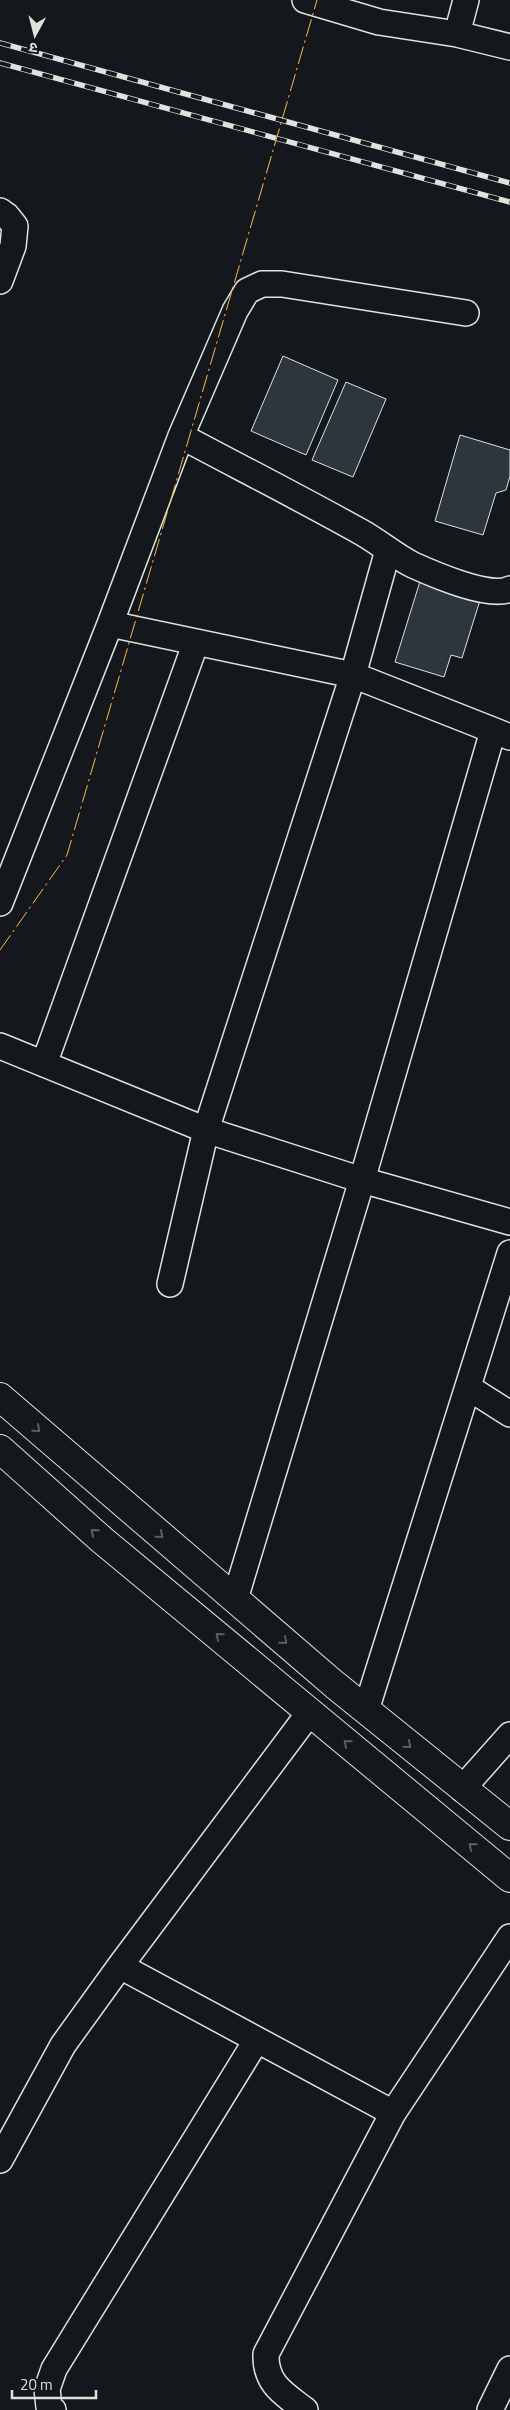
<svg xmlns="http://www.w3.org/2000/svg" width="510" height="2410" font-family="'Titillium Web','Noto Sans Devanagari',sans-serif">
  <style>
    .building { fill: #2c363c; stroke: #d8e6dc }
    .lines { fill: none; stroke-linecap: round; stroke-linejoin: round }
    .street-casing { stroke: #d8e6dc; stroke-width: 28 }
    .highway-casing { stroke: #d8e6dc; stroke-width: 30 }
    .street { stroke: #14181c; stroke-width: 25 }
    .highway { stroke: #14181c; stroke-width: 28 }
    .rail-casing { stroke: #d8e6dc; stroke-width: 5.5 }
    .rail { stroke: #14181c; stroke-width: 4; stroke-dasharray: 11; stroke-linecap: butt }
    .power { stroke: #ffb74d; stroke-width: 1; stroke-dasharray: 18 4 2.5 4; stroke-linecap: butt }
    .oneway { stroke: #59605f }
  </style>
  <rect width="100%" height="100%" fill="#14181c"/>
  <path class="building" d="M 283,356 L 338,380 L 306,455 L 251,431 Z
    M 346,382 L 386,399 L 353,477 L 312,460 Z
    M 460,435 L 510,450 L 510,476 L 506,490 L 496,493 L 483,535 L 435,521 Z
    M 421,578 L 481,597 L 462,658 L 451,655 L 444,677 L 395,662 Z"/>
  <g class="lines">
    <g class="street-casing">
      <path id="street" d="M 305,0 L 379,22 L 457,34 L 510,47
        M 457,34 L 466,0
        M 0,211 L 7,216 L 15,226 L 13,246 L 0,281
        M 181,436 C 241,468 302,499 361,532 C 379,542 395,556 413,565 C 433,574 490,599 510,589
        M 110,624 L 353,675 L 510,737
        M 0,903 L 110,624 L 181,436 L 235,311 L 247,291 L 262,284 L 282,284 L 466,313
        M 0,1046 L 206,1130 L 362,1180 L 510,1222
        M 44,1064 L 196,642
        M 170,1284 L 206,1130 L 353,675 L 388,550
        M 469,1388 L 510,1414
        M 235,1599 L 362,1180 L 493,731
        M 366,1710 L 510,1253
        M 462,1789 L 510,1735
        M 120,1966 L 393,2113 L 510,1937
        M 0,2160 L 63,2045 L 120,1966 L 310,1712
        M 53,2410 L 49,2407 L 47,2389 L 54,2369 L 256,2041
        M 305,2410 C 284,2394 265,2384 266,2354 L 393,2113
        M 490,2410 L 510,2369"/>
    </g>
    <g class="highway-casing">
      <path id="highway" d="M 0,1397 L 335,1685 L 510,1826
        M 0,1449 L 102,1540 L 510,1878"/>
    </g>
    <use href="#street" class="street"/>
    <use href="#highway" class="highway"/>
    <g class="rail-casing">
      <path id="rail" d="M 0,43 L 510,183
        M 0,63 L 510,202"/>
    </g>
    <use href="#rail" class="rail"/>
    <path class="power" d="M 0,950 L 67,855 L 317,0"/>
  </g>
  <defs><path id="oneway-chevron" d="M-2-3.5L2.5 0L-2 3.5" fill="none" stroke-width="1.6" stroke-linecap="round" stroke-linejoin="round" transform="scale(1.25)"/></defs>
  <g class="oneway">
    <use href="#oneway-chevron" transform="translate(37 1429) rotate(41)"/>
    <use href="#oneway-chevron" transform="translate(94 1532) rotate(-139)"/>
    <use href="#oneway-chevron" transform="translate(160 1535) rotate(40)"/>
    <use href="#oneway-chevron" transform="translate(219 1636) rotate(-140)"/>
    <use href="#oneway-chevron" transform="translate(284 1641) rotate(41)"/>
    <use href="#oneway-chevron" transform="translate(347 1743) rotate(-140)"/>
    <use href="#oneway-chevron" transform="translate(408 1745) rotate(39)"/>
    <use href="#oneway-chevron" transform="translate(472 1846) rotate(-140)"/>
  </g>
  <g transform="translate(35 35) rotate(187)" stroke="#14181c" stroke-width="4" paint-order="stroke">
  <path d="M0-4L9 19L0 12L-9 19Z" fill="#d8e6dc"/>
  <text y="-8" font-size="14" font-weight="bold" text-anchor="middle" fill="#d8e6dc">उ</text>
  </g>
  <path d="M12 2390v8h84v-8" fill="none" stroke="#d8e6dc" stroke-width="2.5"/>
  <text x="20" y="2390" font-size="15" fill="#d8e6dc" stroke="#14181c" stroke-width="4" paint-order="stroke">20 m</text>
</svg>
